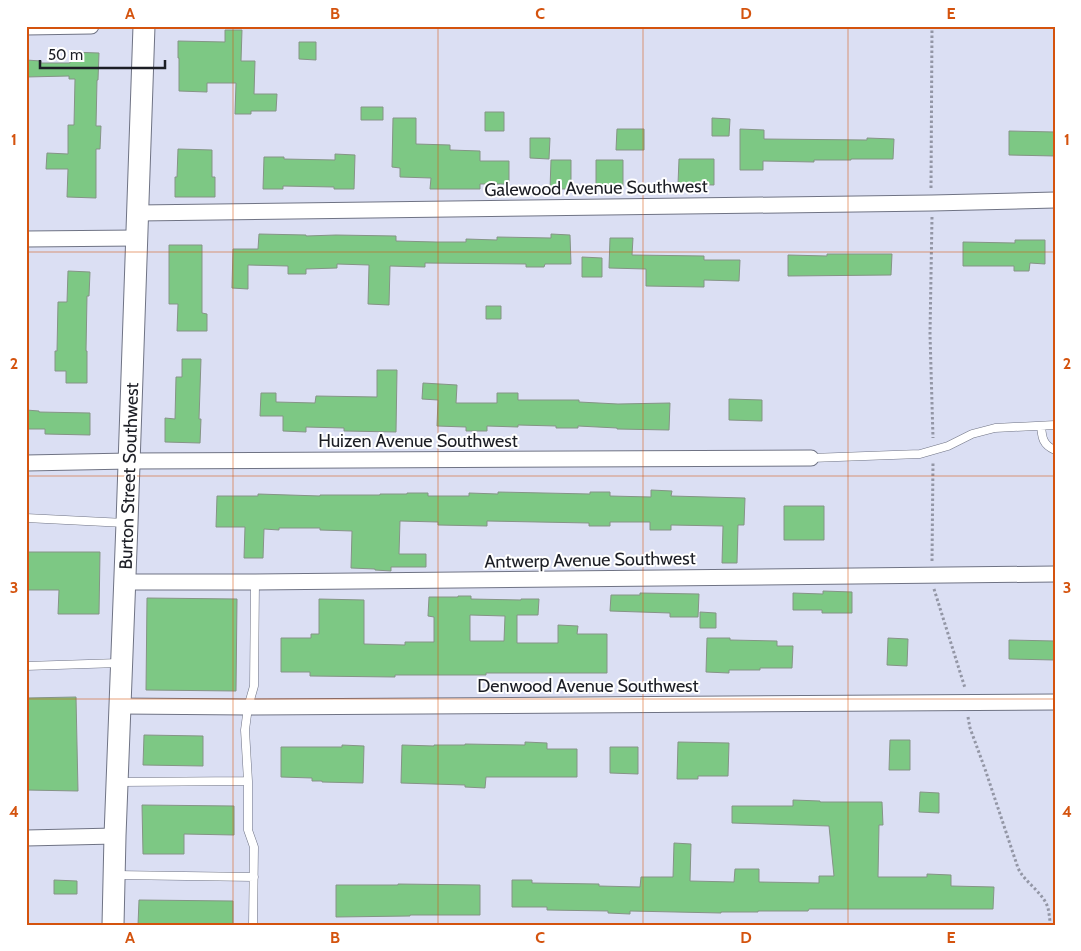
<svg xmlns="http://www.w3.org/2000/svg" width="1081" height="951" font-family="Cabin,sans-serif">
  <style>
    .building { fill: #7dc884; stroke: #859486; fill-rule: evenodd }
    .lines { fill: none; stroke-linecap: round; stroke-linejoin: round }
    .service-casing { stroke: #6f7384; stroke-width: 9 }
    .minor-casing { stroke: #6f7384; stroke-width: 17 }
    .secondary-casing { stroke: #6f7384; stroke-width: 23 }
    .path { stroke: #9396a5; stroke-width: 3; stroke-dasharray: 2.5 2.5; stroke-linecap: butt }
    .service { stroke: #fff; stroke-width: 8 }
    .minor { stroke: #fff; stroke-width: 15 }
    .secondary { stroke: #fff; stroke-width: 21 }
    .grid { fill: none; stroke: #d4530e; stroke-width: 1; stroke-opacity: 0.55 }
    .labels { text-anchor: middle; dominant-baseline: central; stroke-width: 4; stroke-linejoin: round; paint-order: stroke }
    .street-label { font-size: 18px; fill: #1c1e25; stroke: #fff }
    .neatline { fill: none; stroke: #d4530e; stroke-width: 2 }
    .grid-label { font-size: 16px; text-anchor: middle; font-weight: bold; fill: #d4530e }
  </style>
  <rect width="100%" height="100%" fill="#dbdff3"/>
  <path class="building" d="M 225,30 L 242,30 L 241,61 L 255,61 L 254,94 L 277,94 L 276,111 L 251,111 L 251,114 L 235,114 L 236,83 L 207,83 L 207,92 L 179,91 L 179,58 L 178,58 L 178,41 L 225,42 Z
    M 299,42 L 316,42 L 316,60 L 299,59 Z
    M 70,52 L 99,53 L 98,80 L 97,80 L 96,126 L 101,126 L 100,149 L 96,149 L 96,198 L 67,197 L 68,169 L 46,169 L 47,153 L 68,154 L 68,125 L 74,125 L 75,79 L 69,79 L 69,76 L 26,77 L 26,60 L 41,61 L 41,63 L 70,63 Z
    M 361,107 L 383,107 L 383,120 L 361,120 Z
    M 485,112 L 504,112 L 504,131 L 485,131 Z
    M 393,118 L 416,118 L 416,144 L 450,145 L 450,150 L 480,151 L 480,161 L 509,161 L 509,184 L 480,184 L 480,189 L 430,189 L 431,178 L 400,177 L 400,168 L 392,167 Z
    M 712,118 L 730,119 L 729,136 L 712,136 Z
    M 617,129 L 644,129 L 644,150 L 616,150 Z
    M 740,129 L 764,130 L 764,139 L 867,140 L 867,138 L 894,139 L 893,159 L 851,159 L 851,160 L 814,160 L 814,162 L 763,161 L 763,170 L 740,170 Z
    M 1009,131 L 1055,132 L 1055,156 L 1009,155 Z
    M 530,138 L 550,138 L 549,159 L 530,158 Z
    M 178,149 L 212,150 L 212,177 L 215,177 L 215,197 L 175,197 L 175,177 L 177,177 Z
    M 335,154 L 355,155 L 354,189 L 334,189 L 334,187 L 283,186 L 283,189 L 263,189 L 264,157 L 284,157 L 284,159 L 335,160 Z
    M 679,159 L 714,159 L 714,185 L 678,184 Z
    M 551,160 L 571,160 L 571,189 L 550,189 Z
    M 596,160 L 623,160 L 623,188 L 596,188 Z
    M 259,234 L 306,235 L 306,236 L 336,235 L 396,236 L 396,241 L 436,242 L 466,242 L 466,239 L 497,240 L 497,237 L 551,238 L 551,234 L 570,235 L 571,264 L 545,264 L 544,267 L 526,267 L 526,264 L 425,263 L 425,267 L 390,266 L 389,305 L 368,304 L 369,265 L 337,264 L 337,268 L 306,269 L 306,274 L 288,274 L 288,266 L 248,265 L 248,289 L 232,288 L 233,249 L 258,249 Z
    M 610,238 L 633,238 L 632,255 L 704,256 L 704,260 L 740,260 L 739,281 L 704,280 L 704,287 L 646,286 L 646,269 L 609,268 Z
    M 1015,240 L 1045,240 L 1045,264 L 1030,263 L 1029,271 L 1014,271 L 1014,266 L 963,266 L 963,242 L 1015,243 Z
    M 169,245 L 202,245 L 202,313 L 207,314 L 207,331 L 177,331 L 178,304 L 169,304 Z
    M 827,254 L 892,254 L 891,275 L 788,276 L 788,255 L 827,256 Z
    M 582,257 L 602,258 L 602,277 L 582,277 Z
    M 68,271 L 90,272 L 89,296 L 87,296 L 86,351 L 87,351 L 87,383 L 66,383 L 66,371 L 55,371 L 55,351 L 57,351 L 58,302 L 67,302 Z
    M 486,306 L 501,306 L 501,319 L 486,319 Z
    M 182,359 L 201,359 L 199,419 L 201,419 L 200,443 L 165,442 L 165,418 L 175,419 L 176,377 L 182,377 Z
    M 377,370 L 397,370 L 396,432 L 344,431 L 344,428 L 306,427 L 306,432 L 283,431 L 283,416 L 260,416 L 261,393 L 276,393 L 276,402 L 315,403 L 316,396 L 377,397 Z
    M 423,383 L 457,385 L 456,403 L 497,403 L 497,393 L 518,393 L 518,400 L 579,400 L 579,402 L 618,404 L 670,403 L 669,430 L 617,429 L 617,428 L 578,426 L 578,428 L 556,428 L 556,426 L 518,425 L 518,427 L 487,426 L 487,431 L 466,431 L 466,427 L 437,426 L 438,400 L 422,399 Z
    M 729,399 L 762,400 L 762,421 L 729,420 Z
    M 26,410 L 39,411 L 39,412 L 90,413 L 90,435 L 45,434 L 45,429 L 26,429 Z
    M 651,490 L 672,491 L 671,496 L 745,498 L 744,525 L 738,525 L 737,563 L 722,563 L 723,526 L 671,525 L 671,530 L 650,530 L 650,522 L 610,522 L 610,526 L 589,526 L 589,523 L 487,521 L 487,526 L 438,525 L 438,522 L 400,521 L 399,554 L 426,554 L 426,567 L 391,567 L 391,571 L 375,570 L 375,569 L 351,568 L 352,531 L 320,530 L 320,528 L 279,528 L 279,530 L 264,529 L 263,558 L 244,558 L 245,527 L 216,527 L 217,496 L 258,496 L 258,494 L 320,496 L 320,495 L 380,495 L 380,494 L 407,494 L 407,493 L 428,493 L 428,496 L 469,496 L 469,493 L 498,494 L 498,492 L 590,494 L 590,492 L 610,492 L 610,496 L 651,497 Z
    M 784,506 L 824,506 L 824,540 L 784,540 Z
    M 26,552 L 100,552 L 99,614 L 58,614 L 59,590 L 26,590 Z
    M 823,591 L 852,592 L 852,613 L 822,613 L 822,610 L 793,610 L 793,593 L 823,594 Z
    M 640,593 L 699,594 L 698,617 L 670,617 L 670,613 L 610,611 L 611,595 L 640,595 Z
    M 458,596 L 471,596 L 471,599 L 521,600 L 521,599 L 539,599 L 538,615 L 517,615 L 517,643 L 558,643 L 558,625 L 578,626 L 577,634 L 607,634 L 607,673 L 486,673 L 486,675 L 395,675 L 395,677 L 310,676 L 310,672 L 281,672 L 281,638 L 311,638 L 311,634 L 319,634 L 319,599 L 364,600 L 364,644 L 405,645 L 405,642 L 434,642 L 434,617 L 428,616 L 429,597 L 458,597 ZM 470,615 L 505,616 L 504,641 L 470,641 Z
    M 147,598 L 237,599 L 236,691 L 146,690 Z
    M 700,612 L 716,613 L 716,628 L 700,628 Z
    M 707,638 L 730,638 L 730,640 L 777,641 L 777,646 L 793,646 L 792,668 L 760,668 L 760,670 L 729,670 L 729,673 L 706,672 Z
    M 888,638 L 908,639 L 907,666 L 887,665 Z
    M 1009,640 L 1055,641 L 1055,660 L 1009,659 Z
    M 76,697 L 78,791 L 26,790 L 26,698 Z
    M 144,735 L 203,736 L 203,766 L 143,765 Z
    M 890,740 L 910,740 L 910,770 L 889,770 Z
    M 525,742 L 547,743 L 547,749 L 577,749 L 577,777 L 486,777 L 485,788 L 465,787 L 465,785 L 401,783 L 402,745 L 434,746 L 434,745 L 465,745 L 465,744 L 525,745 Z
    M 678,742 L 729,743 L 728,776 L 698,776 L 698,779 L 677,779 Z
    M 342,745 L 364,746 L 363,783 L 322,782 L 322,781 L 312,781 L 312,778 L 281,777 L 281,747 L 342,747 Z
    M 610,747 L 638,747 L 638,774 L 610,773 Z
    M 920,792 L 939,793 L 939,813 L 919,812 Z
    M 793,800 L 820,801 L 820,802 L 882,802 L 883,825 L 879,825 L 878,877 L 927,877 L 927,874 L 951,875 L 951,886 L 994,887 L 993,909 L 809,909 L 808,911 L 758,911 L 758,912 L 721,912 L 721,913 L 630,911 L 630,914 L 608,913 L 608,911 L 547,910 L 547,907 L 512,907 L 512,880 L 532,880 L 532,883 L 599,884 L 599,886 L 640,887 L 641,877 L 673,877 L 674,843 L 691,844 L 690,881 L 734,882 L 735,869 L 759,869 L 759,882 L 819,883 L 819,876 L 834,876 L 829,826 L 732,823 L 732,806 L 793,806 Z
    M 142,805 L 234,806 L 234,835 L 184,834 L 184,854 L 143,854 Z
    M 54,880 L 77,881 L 77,894 L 54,894 Z
    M 398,884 L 480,885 L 480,915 L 410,915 L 410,916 L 336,917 L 336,885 L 398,885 Z
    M 139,900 L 233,901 L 233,925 L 138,925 Z"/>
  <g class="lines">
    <g class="service-casing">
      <path id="service" d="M 1041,426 C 1042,438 1043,445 1055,450
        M 811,458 L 920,454 L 948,446 L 972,434 L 995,428 L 1055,425
        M 26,518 L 125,523
        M 26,666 L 119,663
        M 120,782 L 248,781
        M 116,875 L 254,877
        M 253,925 L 254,847 L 248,830 L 248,781 L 245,730 L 248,707 L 254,686 L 255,582"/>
    </g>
    <g class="minor-casing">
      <path id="minor" d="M 26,27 L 91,26
        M 138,213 L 932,203 L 1055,200
        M 26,239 L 137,238
        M 26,463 L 130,461 L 811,458
        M 125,582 L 255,582 L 1055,574
        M 121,706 L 248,707 L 1055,702
        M 26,838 L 115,836"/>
    </g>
    <g class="secondary-casing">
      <path id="secondary" d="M 113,925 L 115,836 L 127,523 L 144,26"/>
    </g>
    <path class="path" d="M 931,188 L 932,26
      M 932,217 L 930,334 L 933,438
      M 932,561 L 933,462
      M 934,589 L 965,688
      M 968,717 L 970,728 L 985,769 L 1018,868 C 1025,883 1043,892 1048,908 C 1049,913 1050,919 1050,925"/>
    <use href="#service" class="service"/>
    <use href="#minor" class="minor"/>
    <use href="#secondary" class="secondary"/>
  </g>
  <path class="grid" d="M 233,26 L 233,925M 438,26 L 438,925M 643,26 L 643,925M 848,26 L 848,925M 26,252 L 1055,252M 26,476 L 1055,476M 26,699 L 1055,699"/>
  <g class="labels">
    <g class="street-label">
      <text transform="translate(596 188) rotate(-1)">Galewood Avenue Southwest</text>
      <text x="418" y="441">Huizen Avenue Southwest</text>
      <text transform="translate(129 476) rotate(-88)">Burton Street Southwest</text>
      <text transform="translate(590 560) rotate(-1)">Antwerp Avenue Southwest</text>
      <text x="588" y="686">Denwood Avenue Southwest</text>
    </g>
  </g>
  <rect width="1081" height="951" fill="none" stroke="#ffffff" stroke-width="55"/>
  <path d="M40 60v8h125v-8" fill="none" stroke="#1c1e25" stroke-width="2.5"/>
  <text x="48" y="60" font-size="15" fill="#1c1e25" stroke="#ffffff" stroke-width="4" paint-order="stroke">50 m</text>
  <rect x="28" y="28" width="1026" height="896" class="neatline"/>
  <g class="grid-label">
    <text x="130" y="19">A</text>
    <text x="335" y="19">B</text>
    <text x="540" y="19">C</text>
    <text x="746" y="19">D</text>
    <text x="951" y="19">E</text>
    <text x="14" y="145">1</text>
    <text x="1067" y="145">1</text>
    <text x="14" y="369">2</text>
    <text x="1067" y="369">2</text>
    <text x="14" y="593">3</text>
    <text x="1067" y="593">3</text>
    <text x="14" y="817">4</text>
    <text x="1067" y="817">4</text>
    <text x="130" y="943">A</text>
    <text x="335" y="943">B</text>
    <text x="540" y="943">C</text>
    <text x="746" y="943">D</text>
    <text x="951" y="943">E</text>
  </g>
</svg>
